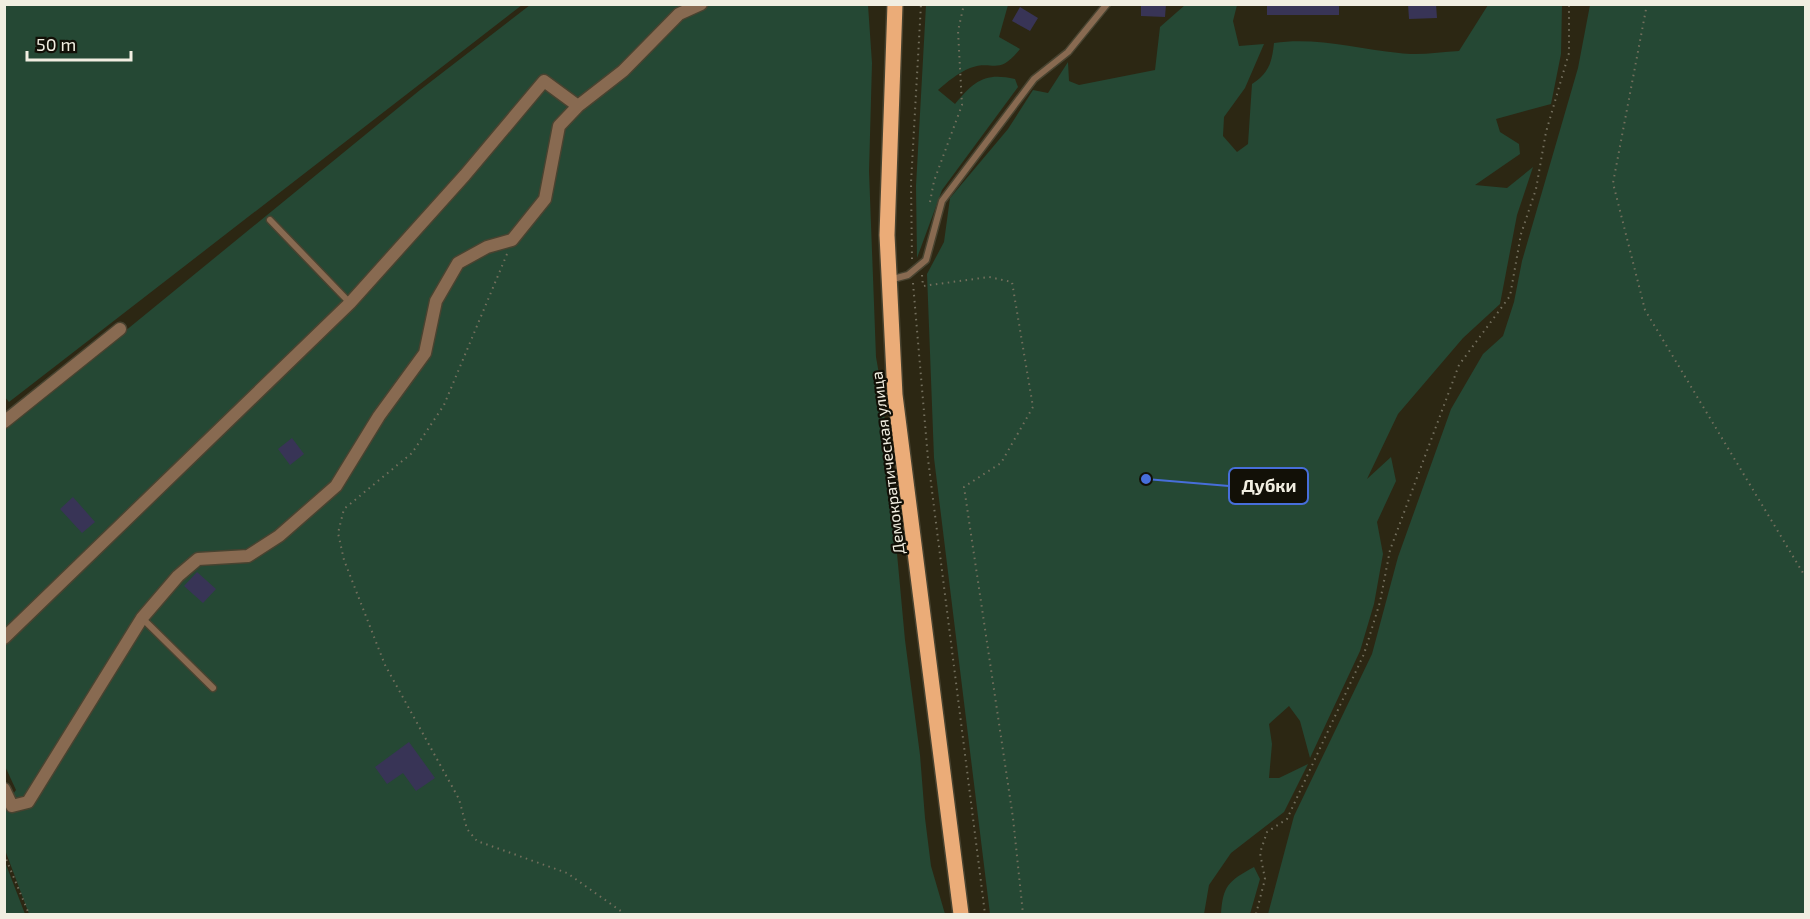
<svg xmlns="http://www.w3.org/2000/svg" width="1810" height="919" font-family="'Exo 2',sans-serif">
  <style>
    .green { fill: #254834 }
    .building { fill: #383456 }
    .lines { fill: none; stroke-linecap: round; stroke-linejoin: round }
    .lane-casing { stroke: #484330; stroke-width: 9 }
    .street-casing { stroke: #484330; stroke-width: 15 }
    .primary-casing { stroke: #484330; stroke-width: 18 }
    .path { stroke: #736f5d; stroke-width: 2; stroke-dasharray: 1.5 4.5; stroke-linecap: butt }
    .lane { stroke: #886a51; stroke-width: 6 }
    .street { stroke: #886a51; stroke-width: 12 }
    .primary { stroke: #ebac78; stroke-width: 15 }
    .labels { text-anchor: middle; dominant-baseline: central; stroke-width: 4.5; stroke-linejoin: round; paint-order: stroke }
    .street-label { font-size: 16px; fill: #f1eee1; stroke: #121007 }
    .leader { fill: none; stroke: #476eda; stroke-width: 2 }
    .callout-dot { fill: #476eda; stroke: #121007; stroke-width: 2 }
    .callout { fill: #121007; stroke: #476eda; stroke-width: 2 }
    .callout-label { font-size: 18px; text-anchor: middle; font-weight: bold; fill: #f1eee1 }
  </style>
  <rect width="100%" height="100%" fill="#2c2713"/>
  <path class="green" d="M 4,5 L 5,4 L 522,5 L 9,402 L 4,396 Z
    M 530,5 L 868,5 L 872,63 L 869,171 L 876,357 L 882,391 L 905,640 L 920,755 L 925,818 L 931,866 L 945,914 L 29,914 L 5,850 L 5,789 L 9,799 L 16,790 L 4,764 L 4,430 L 420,90 Z
    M 926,5 L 1008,5 L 999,37 L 1020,49 C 998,77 993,59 970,68 C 958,73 947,82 938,90 L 955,104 C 974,81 985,72 1015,79 L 1018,87 L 942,190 L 917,258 L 916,186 Z
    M 1185,5 L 1237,5 L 1233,21 L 1239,46 L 1264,44 L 1245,88 L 1224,117 L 1223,136 L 1237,152 L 1248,144 L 1252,84 C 1269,73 1272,62 1274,43 C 1317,37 1356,49 1399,53 C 1418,56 1440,52 1459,51 L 1488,5 L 1562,4 L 1561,54 L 1551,104 L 1496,119 L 1500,132 L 1519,144 L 1520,154 L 1475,185 L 1507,188 L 1533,167 L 1517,215 L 1500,304 L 1463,338 L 1398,414 L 1367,479 L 1391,457 L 1396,481 L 1377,522 L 1383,554 L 1374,604 L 1360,651 L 1310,758 L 1300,721 L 1289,706 L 1269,724 L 1272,744 L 1269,778 L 1279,778 L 1308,764 L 1284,812 L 1231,853 L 1209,885 L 1204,914 L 990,914 L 934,458 L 927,274 L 944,242 L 950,198 L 1008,129 L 1033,90 L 1048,93 L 1068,62 L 1069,81 L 1079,85 L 1155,70 L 1160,27 Z
    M 1590,5 L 1805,5 L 1805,914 L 1268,914 L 1294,816 L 1372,654 L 1398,557 L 1451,409 L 1483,354 L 1503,336 L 1514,302 L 1522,261 L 1578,68 Z
    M 5,862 L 25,914 L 5,914 Z
    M 1254,867 L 1260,879 L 1250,914 L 1221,914 C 1223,886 1228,881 1254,867 Z"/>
  <path class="building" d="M 1141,4 L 1166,4 L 1165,17 L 1141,16 Z
    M 1267,4 L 1339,4 L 1339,15 L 1267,15 Z
    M 1408,4 L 1436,4 L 1437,18 L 1409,19 Z
    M 1020,7 L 1038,18 L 1030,31 L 1012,21 Z
    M 292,438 L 304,454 L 290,465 L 278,449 Z
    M 73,497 L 95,522 L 82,533 L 60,509 Z
    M 197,572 L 216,589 L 203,603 L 184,586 Z
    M 409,742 L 435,778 L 416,791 L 403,773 L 387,784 L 375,767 Z"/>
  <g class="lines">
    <g class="lane-casing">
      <path id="lane" d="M 270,220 L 350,303
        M 889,280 L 908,275 L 926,260 L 942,201 L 1034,79 L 1068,52 L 1107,4
        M 142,618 L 213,688"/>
    </g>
    <g class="street-casing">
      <path id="street" d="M 4,422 L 120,329
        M 4,638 L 350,303 L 465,175 L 544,81 L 578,106 L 623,71 L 679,14 L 701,4
        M 4,789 L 12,806 L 28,802 L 142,618 L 178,576 L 198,559 L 248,556 L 279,536 L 336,486 L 379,416 L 425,353 L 436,301 L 458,263 L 487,247 L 512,240 L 545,199 L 559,126 L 578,106"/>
    </g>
    <g class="primary-casing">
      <path id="primary" d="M 895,4 L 887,235 L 895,395 L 961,914"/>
    </g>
    <path class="path" d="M 1647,4 L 1613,183 L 1645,310 L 1806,578
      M 930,202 L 934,181 L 962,105 L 958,31 L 964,4
      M 507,254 L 444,405 L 412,453 L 344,509 L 338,533 L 344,560 L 385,665 L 459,799 L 467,829 L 477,841 L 567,873 L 625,914
      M 912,259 L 911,183 L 921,4
      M 922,275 L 923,286 L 989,277 L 1012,282 L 1033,407 L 1001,463 L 964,487 L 1013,818 L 1023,914
      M 913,283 L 928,459 L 985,914
      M 4,854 L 29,914
      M 1256,914 L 1265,879 L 1260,853 L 1267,832 L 1287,819 L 1364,654 L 1380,602 L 1390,550 L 1459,365 L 1510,296 L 1521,234 L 1536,189 L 1546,132 L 1569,53 L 1569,4"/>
    <use href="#lane" class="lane"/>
    <use href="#street" class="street"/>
    <use href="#primary" class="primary"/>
  </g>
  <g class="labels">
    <g class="street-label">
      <text transform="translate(887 463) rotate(-97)">Демократическая улица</text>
    </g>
  </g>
  <path class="leader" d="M1146 479L1229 486"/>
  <circle class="callout-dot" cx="1146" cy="479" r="6"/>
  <rect class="callout" x="1229" y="468" width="79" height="36" rx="6"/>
  <g class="callout-label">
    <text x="1269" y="492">Дубки</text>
  </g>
  <rect width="1810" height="919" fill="none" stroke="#f1eee1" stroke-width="12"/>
  <path d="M27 51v9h104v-9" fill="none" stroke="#f1eee1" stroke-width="3"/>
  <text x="36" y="51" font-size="18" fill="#f1eee1" stroke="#121007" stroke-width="4.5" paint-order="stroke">50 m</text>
</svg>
